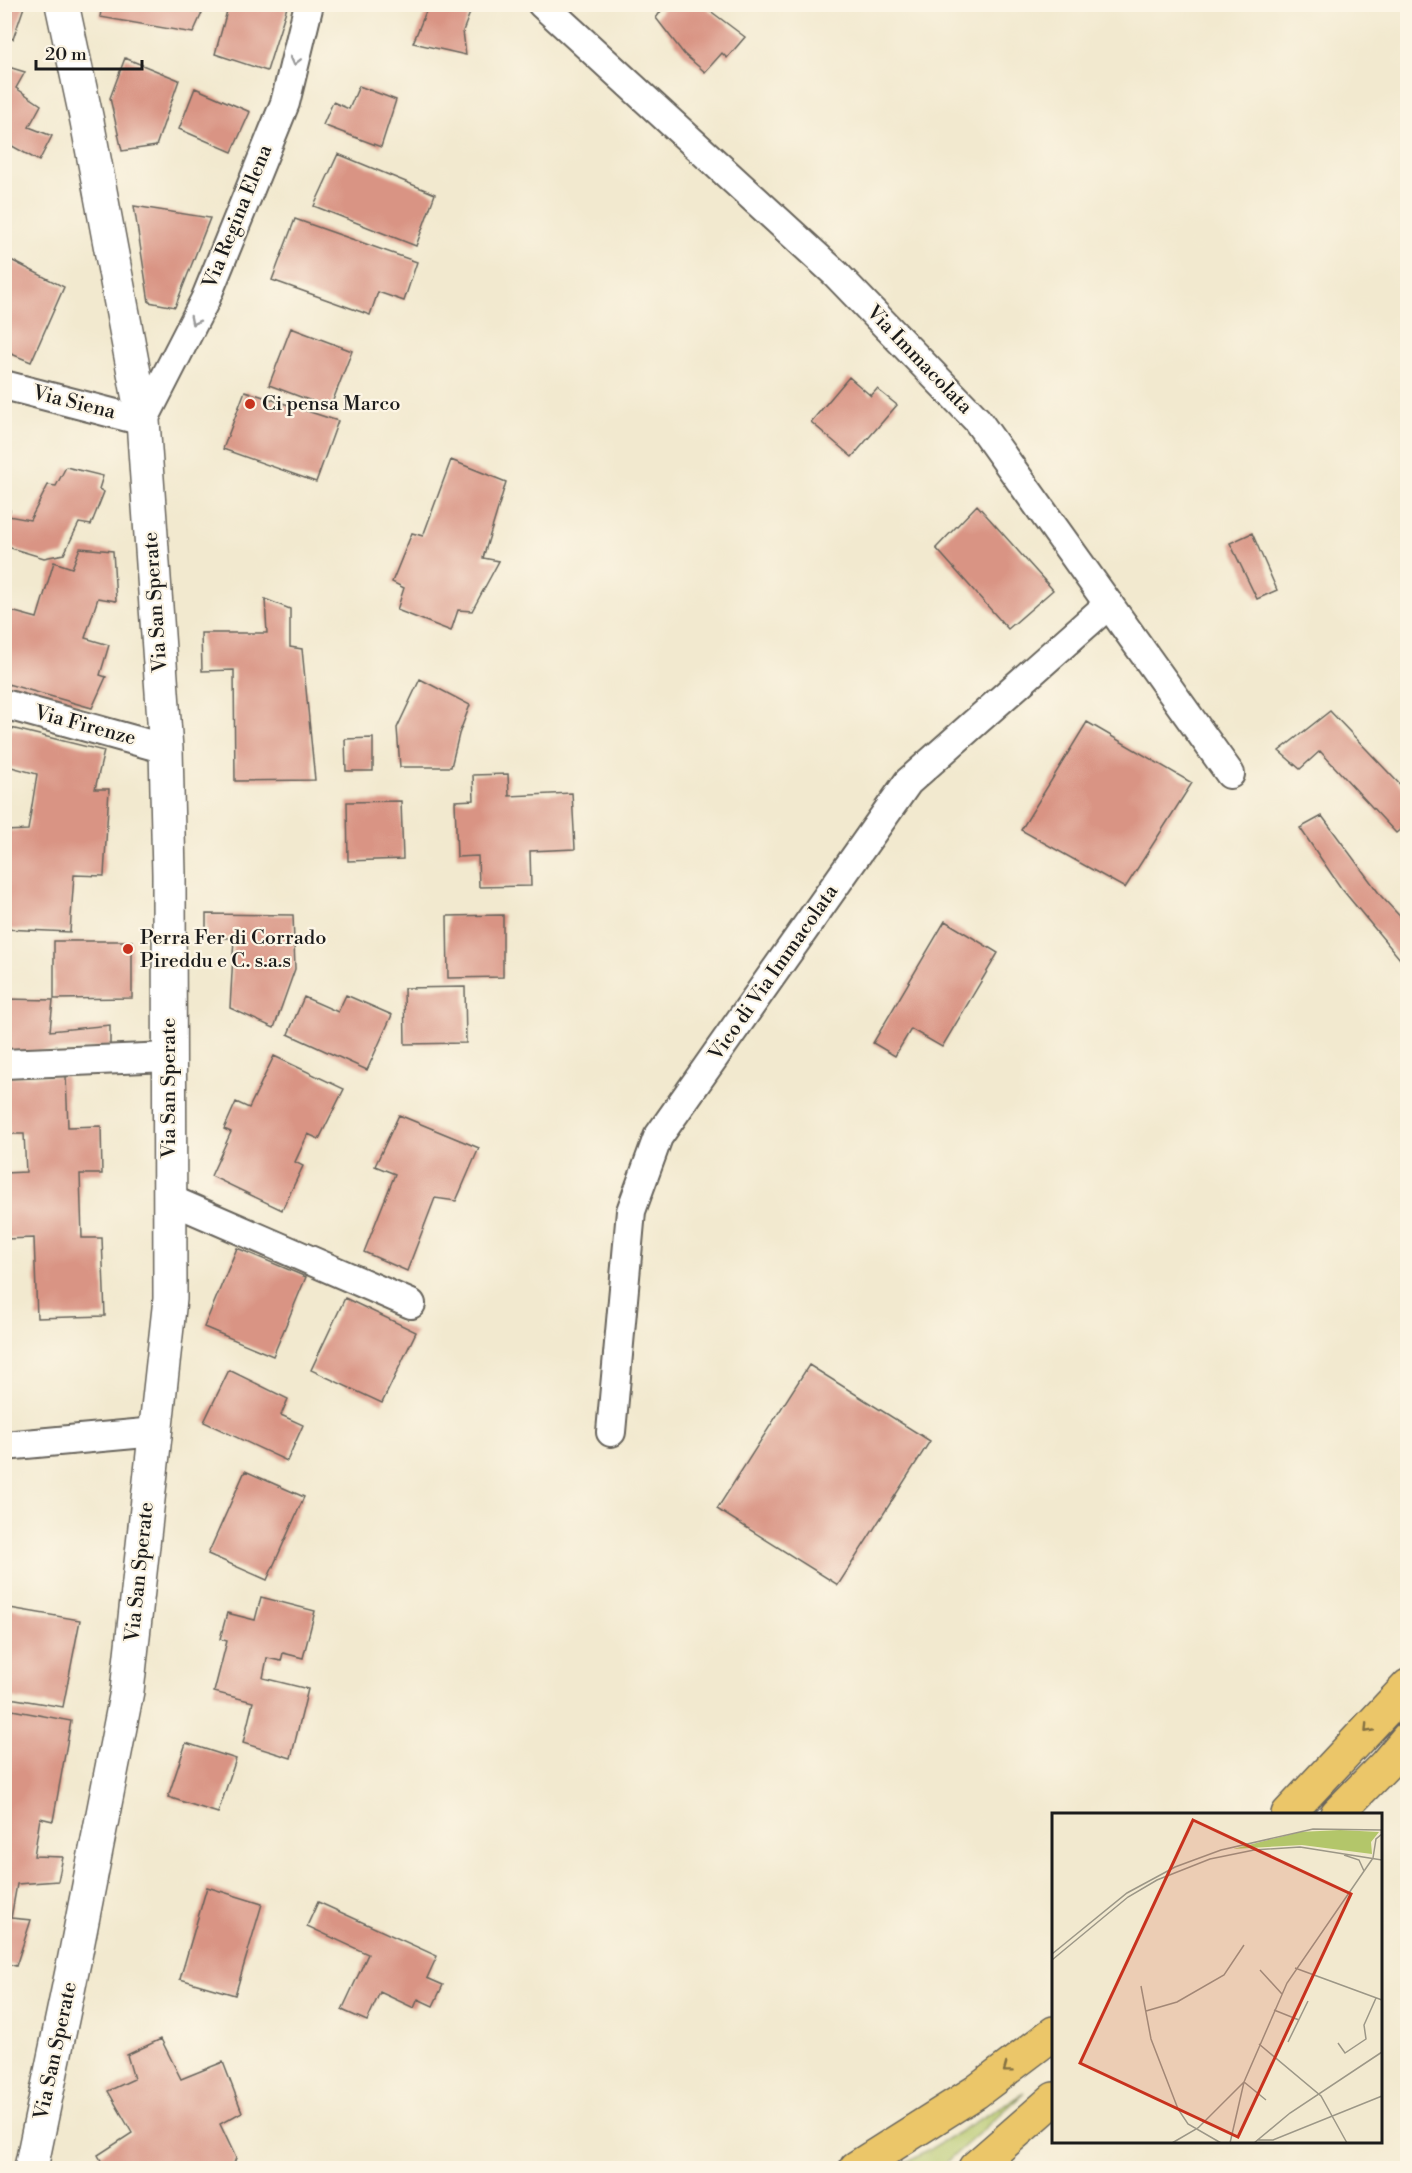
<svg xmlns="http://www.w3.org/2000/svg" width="1412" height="2173" font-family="'Libre Bodoni',serif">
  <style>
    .grass { fill: url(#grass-tufts); stroke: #687143; stroke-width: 1.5 }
    .building { fill: #d99484 }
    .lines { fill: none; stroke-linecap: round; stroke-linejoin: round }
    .minor-casing { stroke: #67645b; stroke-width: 32 }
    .tertiary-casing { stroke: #67645b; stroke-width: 36 }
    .primary-casing { stroke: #67645b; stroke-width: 36 }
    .minor { stroke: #fff; stroke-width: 28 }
    .tertiary { stroke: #fff; stroke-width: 33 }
    .primary { stroke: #ebc669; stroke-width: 33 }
    .oneway { stroke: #999 }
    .oneway2 { stroke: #847142 }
    .poi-dot { fill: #c8321e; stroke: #fcf5e5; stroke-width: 2 }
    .labels { text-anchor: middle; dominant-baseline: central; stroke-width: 4.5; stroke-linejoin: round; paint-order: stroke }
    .street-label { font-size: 20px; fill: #1c1c1c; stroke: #fcf5e5 }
    .poi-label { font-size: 20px; fill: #1c1c1c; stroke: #fcf5e5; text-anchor: start }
    .inset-road { fill: none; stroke: #9c9787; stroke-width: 1.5 }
    .view { fill: #c8321e; fill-opacity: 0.15; stroke: #c8321e; stroke-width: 3 }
    .inset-edge { fill: none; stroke: #1c1c1c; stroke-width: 3 }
  </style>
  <defs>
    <pattern id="grass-tufts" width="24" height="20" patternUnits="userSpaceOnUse" patternTransform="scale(1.5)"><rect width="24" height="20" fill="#b3c66a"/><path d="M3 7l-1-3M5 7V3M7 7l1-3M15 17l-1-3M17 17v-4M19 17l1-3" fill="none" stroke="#99aa5b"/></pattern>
  </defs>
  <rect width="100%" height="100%" fill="#fcf5e5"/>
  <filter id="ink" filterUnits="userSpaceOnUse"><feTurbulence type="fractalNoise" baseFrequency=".0167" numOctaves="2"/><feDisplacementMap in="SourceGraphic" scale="12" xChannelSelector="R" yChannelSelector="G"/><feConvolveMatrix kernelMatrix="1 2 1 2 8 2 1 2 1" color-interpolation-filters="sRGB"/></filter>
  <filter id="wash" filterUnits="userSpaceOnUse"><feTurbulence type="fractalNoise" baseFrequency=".008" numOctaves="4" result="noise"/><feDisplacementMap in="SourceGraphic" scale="24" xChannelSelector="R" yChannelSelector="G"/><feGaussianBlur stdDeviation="1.35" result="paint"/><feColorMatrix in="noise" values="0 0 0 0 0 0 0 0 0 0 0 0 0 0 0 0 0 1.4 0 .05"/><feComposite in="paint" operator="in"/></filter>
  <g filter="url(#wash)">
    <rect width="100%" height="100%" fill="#f2e9cf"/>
    <path class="grass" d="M 1024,2093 L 940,2168 L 898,2168 Z"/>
    <g id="blocks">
      <path class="building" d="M 4,4 L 25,4 L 13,39 L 4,36 Z
        M 229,4 L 288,4 L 267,71 L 215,54 Z
        M 429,4 L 473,5 L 463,31 L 466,55 L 413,43 Z
        M 666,4 L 701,4 L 745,37 L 727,58 L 722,53 L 705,72 L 684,54 L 656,18 Z
        M 102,5 L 187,5 L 186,7 L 202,13 L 193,33 L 100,17 Z
        M 125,58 L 179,80 L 156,146 L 122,151 L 110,98 Z
        M 5,66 L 25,72 L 16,88 L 41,105 L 29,127 L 52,136 L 39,161 L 5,142 Z
        M 359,86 L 396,100 L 381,147 L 323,125 L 333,102 L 349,109 Z
        M 195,88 L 250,112 L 232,152 L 179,129 Z
        M 338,154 L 435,194 L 416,246 L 314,206 Z
        M 134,206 L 210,218 L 175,307 L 149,302 Z
        M 295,219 L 417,262 L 404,301 L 378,292 L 370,315 L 272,280 Z
        M 9,259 L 64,287 L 31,362 L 4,351 L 4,265 Z
        M 291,328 L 352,351 L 330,408 L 269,385 Z
        M 849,377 L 871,396 L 877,389 L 897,405 L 852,457 L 811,422 Z
        M 245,391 L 338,421 L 316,482 L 223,449 Z
        M 451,460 L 506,482 L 483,558 L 499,561 L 472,611 L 458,610 L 451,631 L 397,610 L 404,588 L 392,582 L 412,533 L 423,536 Z
        M 66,467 L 103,476 L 99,489 L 104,492 L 91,525 L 79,523 L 64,554 L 44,558 L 4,546 L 4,509 L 10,510 L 8,516 L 30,520 L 48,485 L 56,486 Z
        M 977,505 L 1053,590 L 1008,629 L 936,548 Z
        M 1252,533 L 1277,590 L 1257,599 L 1230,543 Z
        M 80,548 L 113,551 L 116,601 L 98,598 L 85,638 L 109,645 L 100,675 L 106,677 L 92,708 L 4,683 L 4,609 L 37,618 L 54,562 L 72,568 Z
        M 265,599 L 290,609 L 290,647 L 302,649 L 315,780 L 235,781 L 234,670 L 202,671 L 201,633 L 267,633 Z
        M 420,679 L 470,705 L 459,734 L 451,767 L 400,767 L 397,728 Z
        M 1330,711 L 1408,793 L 1408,823 L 1396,833 L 1320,751 L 1300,769 L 1279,751 Z
        M 1087,722 L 1192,783 L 1125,888 L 1021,830 Z
        M 11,728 L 104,751 L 95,789 L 109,789 L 104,876 L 74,875 L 70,932 L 4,929 L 4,831 L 28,830 L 37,774 L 4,765 L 4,748 Z
        M 373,738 L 373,771 L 346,771 L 345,739 Z
        M 508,774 L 509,796 L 572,793 L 575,849 L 530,851 L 531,886 L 479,887 L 478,856 L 457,857 L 455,801 L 474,800 L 473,775 Z
        M 401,801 L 403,859 L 348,861 L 347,802 Z
        M 1322,816 L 1381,896 L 1408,925 L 1408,953 L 1400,959 L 1341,888 L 1300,828 Z
        M 206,914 L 293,915 L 295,969 L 274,1028 L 230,1008 L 234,938 L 206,938 Z
        M 503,915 L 503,977 L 448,978 L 447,916 Z
        M 945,921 L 998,953 L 942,1047 L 911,1029 L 895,1056 L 873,1043 Z
        M 54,941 L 132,941 L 132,998 L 54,999 Z
        M 465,987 L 466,1043 L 405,1044 L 404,988 Z
        M 346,995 L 392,1015 L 367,1070 L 288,1034 L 304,997 L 338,1012 Z
        M 4,999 L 53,1000 L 50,1031 L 110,1025 L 110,1047 L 4,1053 Z
        M 274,1056 L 344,1089 L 319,1139 L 308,1134 L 295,1162 L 303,1166 L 282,1210 L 211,1176 L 231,1132 L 224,1129 L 236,1102 L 249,1108 Z
        M 66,1076 L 68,1127 L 101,1126 L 102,1174 L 80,1174 L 82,1238 L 102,1238 L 105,1316 L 37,1318 L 34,1238 L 4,1239 L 4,1173 L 26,1172 L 24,1134 L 9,1134 L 8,1112 L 4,1112 L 4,1077 Z
        M 399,1115 L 479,1148 L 456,1201 L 435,1198 L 407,1271 L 364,1252 L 395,1174 L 375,1166 Z
        M 237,1248 L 306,1277 L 273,1356 L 204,1327 Z
        M 345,1298 L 416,1332 L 382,1403 L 311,1370 Z
        M 809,1365 L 930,1441 L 838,1585 L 717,1509 Z
        M 229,1370 L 288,1399 L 281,1415 L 303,1425 L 287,1461 L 204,1422 Z
        M 245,1471 L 304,1497 L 267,1580 L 208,1554 Z
        M 261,1597 L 315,1611 L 303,1658 L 283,1653 L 281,1661 L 267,1658 L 263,1678 L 308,1689 L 291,1758 L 243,1743 L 253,1702 L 214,1692 L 227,1641 L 220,1639 L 227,1613 L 255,1620 Z
        M 4,1607 L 80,1620 L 63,1707 L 4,1697 Z
        M 12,1710 L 71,1721 L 53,1821 L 40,1818 L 34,1856 L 63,1857 L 58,1881 L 17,1884 L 11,1918 L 31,1920 L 16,1966 L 4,1963 L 4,1751 Z
        M 186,1743 L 236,1759 L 218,1813 L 168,1797 Z
        M 207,1887 L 262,1904 L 235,1995 L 180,1979 Z
        M 318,1902 L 437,1956 L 427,1978 L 443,1985 L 433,2006 L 418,1999 L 414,2008 L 380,1992 L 367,2021 L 342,2010 L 368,1954 L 307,1926 Z
        M 161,2039 L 181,2079 L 223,2062 L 242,2112 L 220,2124 L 236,2158 L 232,2168 L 105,2168 L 98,2155 L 132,2133 L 108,2091 L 134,2079 L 127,2055 Z"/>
    </g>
  </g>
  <g filter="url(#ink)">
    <use href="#blocks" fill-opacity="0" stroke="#67645b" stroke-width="1.5"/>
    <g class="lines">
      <g class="minor-casing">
        <path id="minor" d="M 542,4 L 835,273 L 977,420 L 1230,774
          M 4,385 L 143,421 L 205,300 L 285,103 L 309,4
          M 4,704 L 166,749
          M 4,1064 L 169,1057
          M 169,1199 L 411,1304
          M 611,1432 L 631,1211 L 658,1137 L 908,782 L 1109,604
          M 4,1446 L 156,1432"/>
      </g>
      <g class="tertiary-casing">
        <path id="tertiary" d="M 31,2168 L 75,1957 L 127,1691 L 170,1299 L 169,874 L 166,749 L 143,421 L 87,121 L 62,4"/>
      </g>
      <g class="primary-casing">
        <path id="primary" d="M 1288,1814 L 1408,1686
          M 1337,1814 L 1386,1764 L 1408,1738
          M 856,2168 L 976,2092 L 1054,2033
          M 975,2168 L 1054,2099"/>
      </g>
      <use href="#minor" class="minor"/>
      <use href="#tertiary" class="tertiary"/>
      <use href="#primary" class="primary"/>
    </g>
    <defs><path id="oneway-chevron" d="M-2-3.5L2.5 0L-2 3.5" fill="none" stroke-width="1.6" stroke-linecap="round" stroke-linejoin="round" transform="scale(1.5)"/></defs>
    <g class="oneway">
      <use href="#oneway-chevron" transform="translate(295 61) rotate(104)"/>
      <use href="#oneway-chevron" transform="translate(194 321) rotate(117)"/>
    </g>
    <g class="oneway2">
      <use href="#oneway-chevron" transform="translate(1368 1729) rotate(133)"/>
      <use href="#oneway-chevron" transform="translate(1007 2069) rotate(143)"/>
    </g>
  </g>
  <g class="poi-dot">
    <circle cx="250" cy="404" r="6"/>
    <circle cx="128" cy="949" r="6"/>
  </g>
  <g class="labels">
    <g class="street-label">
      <text transform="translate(238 217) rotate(-68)">Via Regina Elena</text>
      <text transform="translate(919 360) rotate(46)">Via Immacolata</text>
      <text transform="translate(74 403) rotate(14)">Via Siena</text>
      <text transform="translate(156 602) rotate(-94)">Via San Sperate</text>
      <text transform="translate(85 726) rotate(15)">Via Firenze</text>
      <text transform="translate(774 973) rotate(-55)">Vico di Via Immacolata</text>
      <text transform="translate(169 1088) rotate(-90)">Via San Sperate</text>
      <text transform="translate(140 1572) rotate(-84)">Via San Sperate</text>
      <text transform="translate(56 2051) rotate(-78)">Via San Sperate</text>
    </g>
    <g class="poi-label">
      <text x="262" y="404">Ci pensa Marco</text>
      <text x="140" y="938">Perra Fer di Corrado<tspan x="140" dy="23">Pireddu e C. s.a.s</tspan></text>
    </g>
  </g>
  <g transform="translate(1052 1813)">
    <rect width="330" height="330" fill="#f2e9cf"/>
    <path d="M 288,17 L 327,19 L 319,29 L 320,41 L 250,32 L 181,36 L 248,19 Z" fill="#b3c66a"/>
    <path class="inset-road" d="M 292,42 L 307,47 L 312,58M 321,45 L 324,26 L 330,21M 0,141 L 75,80 L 123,54 L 169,37 L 261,16 L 330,17M 0,147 L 76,84 L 105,67 L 158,46 L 202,37 L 248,34 L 330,47M 243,155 L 330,187M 208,157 L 230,181M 89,173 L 99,226 L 126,296 L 136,311 L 169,330M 222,197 L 247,207M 94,198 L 125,189 L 172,162 L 192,132M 236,229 L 256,188M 286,230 L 293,240 L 314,226 L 312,212 L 324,185M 207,231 L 269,283 L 295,330M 205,327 L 221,327 L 330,283M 120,330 L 146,315 L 192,269 L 214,287M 178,330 L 192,269 L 235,170 L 321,45M 202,330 L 238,300 L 330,239"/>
    <path class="view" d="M 141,7 L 299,81 L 186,324 L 28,250 Z"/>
    <rect width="330" height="330" class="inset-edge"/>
  </g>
  <rect width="1412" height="2173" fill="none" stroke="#fcf5e5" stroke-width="24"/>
  <path d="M36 60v9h106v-9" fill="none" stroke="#1c1c1c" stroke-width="3"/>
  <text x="45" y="60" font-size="18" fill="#1c1c1c" stroke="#fcf5e5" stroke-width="4.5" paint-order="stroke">20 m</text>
</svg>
